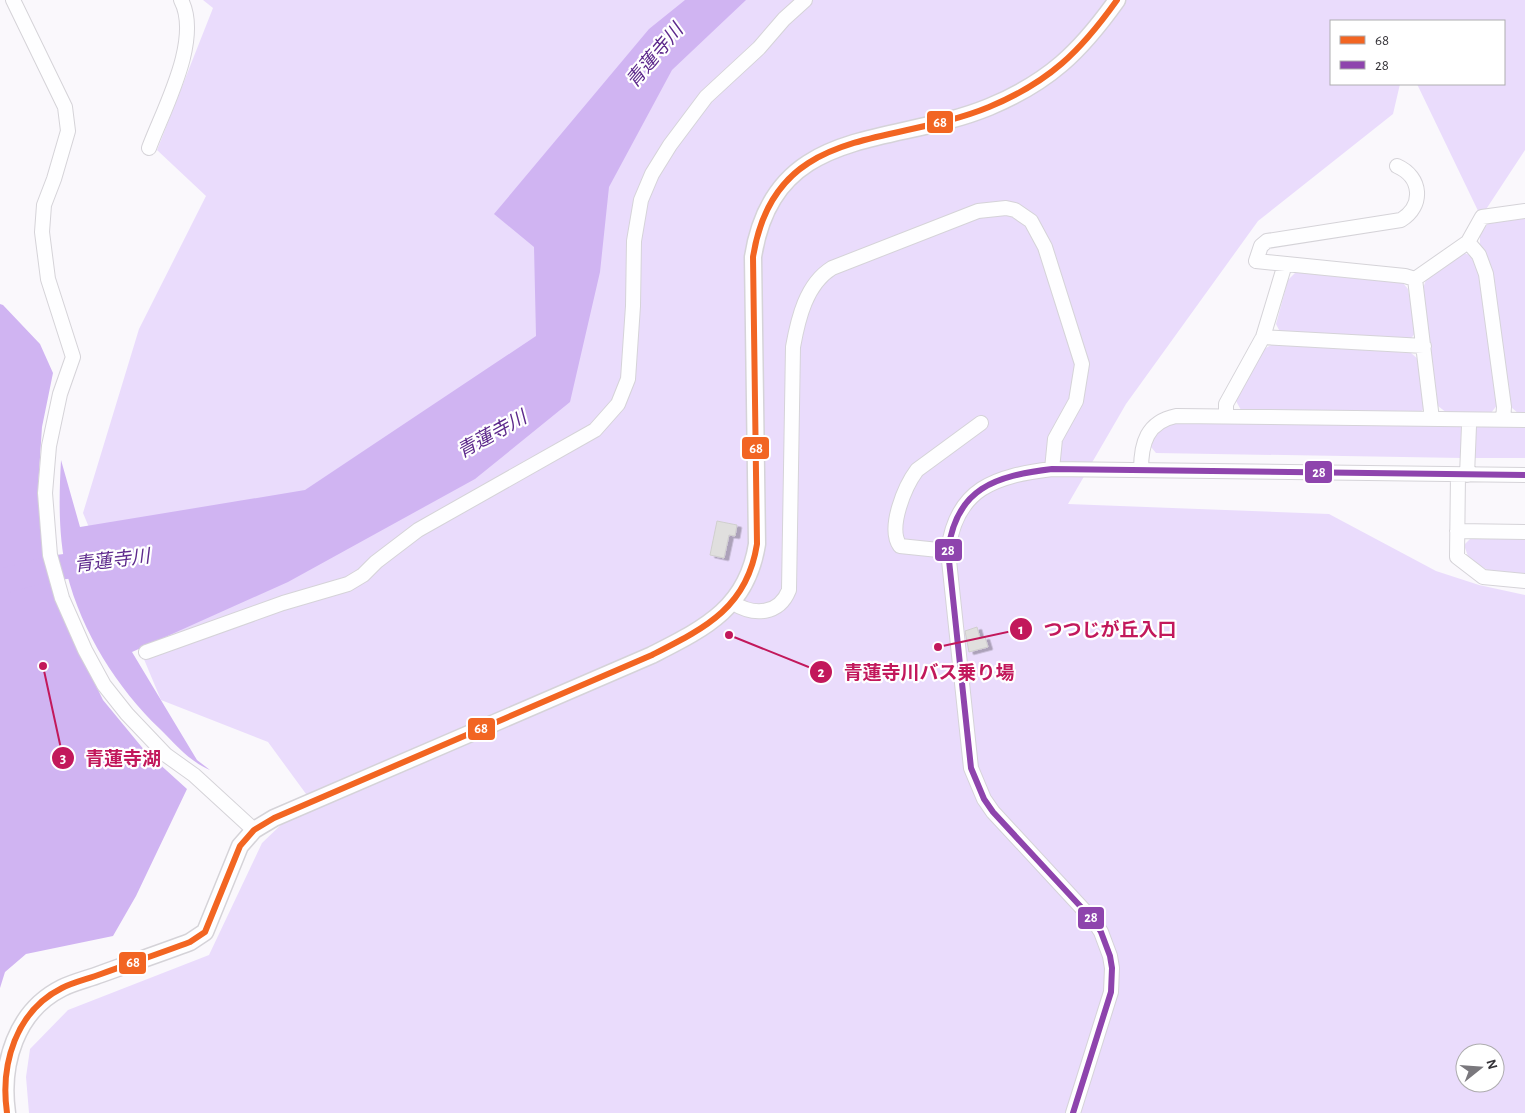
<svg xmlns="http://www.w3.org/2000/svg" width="1525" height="1113" font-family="'Alegreya Sans','Noto Sans JP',sans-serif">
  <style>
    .green { fill: #eadcfc; fill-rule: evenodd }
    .water { fill: #d0b4f2 }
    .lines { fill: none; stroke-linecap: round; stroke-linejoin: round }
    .river { stroke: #d0b4f2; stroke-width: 25 }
    .building { fill: #e0dfde; stroke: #d0cfce; filter: url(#shadow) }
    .minor-casing { stroke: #d5d3d8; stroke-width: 16 }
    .major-casing { stroke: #d5d3d8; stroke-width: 19 }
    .minor { stroke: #fefeff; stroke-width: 14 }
    .major { stroke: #fefeff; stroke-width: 16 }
    .bus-1-casing { stroke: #fff; stroke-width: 10 }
    .bus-2-casing { stroke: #fff; stroke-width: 10 }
    .bus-1 { stroke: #f26522; stroke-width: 6 }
    .bus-2 { stroke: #8e44ad; stroke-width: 6 }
    .labels { text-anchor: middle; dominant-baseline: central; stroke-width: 4.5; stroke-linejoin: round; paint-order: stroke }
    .water-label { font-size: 19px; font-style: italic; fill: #5d298c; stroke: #fff }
    .leader { fill: none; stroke: #c2185b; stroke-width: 2 }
    .callout-dot { fill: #c2185b; stroke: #fff; stroke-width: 2 }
    .mark-label { font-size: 15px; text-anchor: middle; font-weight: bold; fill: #fff }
    .callout-label { font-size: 19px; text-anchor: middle; font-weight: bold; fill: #c2185b; stroke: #fff; stroke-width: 4.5; stroke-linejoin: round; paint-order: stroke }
    .line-badge { stroke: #fff; stroke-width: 2 }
    .badge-label { font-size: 14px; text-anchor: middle; font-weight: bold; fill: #fff }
  </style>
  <defs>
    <filter id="shadow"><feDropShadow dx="4.5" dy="2.5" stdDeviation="0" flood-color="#0004"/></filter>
  </defs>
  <rect width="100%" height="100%" fill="#faf8fc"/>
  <path class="green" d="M 203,0 L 1525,0 L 1525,150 L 1481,217 L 1417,84 L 1504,84 L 1504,21 L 1331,21 L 1331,84 L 1400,84 L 1393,114 L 1258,221 L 1126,404 L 1068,504 L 1329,514 L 1436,571 L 1479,585 L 1525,595 L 1525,1113 L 29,1113 L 26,1077 L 30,1049 L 68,1010 L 209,955 L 262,843 L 309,798 L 268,742 L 161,700 L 83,513 L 139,329 L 206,196 L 157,150 L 213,8 ZM 1465,1053 L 1495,1053 L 1495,1083 L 1465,1083 Z
    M 1525,217 L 1525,414 L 1519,414 L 1511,407 L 1493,273 L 1485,253 L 1480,245 L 1480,235 L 1488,223 Z
    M 1462,252 L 1472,256 L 1480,273 L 1498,404 L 1491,413 L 1447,413 L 1438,406 L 1423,288 L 1426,280 Z
    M 1296,272 L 1403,283 L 1408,289 L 1416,332 L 1409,341 L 1280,332 L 1276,324 L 1288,280 Z
    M 1273,344 L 1411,353 L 1419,360 L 1426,406 L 1419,414 L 1241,410 L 1236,401 L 1264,349 Z
    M 1175,422 L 1463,425 L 1462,458 L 1156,453 L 1151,447 C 1153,433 1164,428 1175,422 Z
    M 1474,425 L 1525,425 L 1525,458 L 1473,458 Z
    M 1472,537 L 1525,538 L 1525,575 L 1491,572 L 1469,559 L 1464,545 Z"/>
  <path class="water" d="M 685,0 L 746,0 L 672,70 L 609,187 L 600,272 L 570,402 L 475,479 L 288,582 L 132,652 L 197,760 L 210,770 C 189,761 176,745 160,729 C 117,688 82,632 67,574 C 58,536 59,497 61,460 L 80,527 L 305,490 L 536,336 L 534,247 L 494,214 L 649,29 Z
    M 0,304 L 3,305 L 40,344 L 53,373 L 42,427 L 38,488 L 43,550 L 69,631 L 103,700 L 145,751 L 187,789 L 136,896 L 113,936 L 26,954 L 5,972 L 0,988 Z"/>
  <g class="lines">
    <path class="river" d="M 0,582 L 47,569 L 98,562"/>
  </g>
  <path class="building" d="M 717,521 L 737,525 L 735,536 L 729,535 L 724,558 L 710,555 Z
    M 977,627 L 980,638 L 985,637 L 988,647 L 969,652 L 965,631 Z"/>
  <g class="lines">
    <g class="minor-casing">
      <path id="minor" d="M 13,0 L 65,107 L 68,131 L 54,179 L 44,205 L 42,232 L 48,279 L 73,357 L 60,394 L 49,446 L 45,493 L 50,555 L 62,598 L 85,650 L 104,685 L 127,714 L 166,755 L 194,775 L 254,830
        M 149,148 C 163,110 202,40 181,0
        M 1397,166 C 1422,177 1424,206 1401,220 L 1267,241 L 1261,246 L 1256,261 L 1405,276 L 1415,279 L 1468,242 L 1482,217 L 1525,211
        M 1468,242 L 1479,255 L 1486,274 L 1504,407 L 1503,420
        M 1415,279 L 1432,419
        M 1263,337 L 1424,346
        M 1226,416 L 1226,404 L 1263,337 L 1285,264
        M 1141,470 C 1141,443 1147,422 1176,416 L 1525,420
        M 1458,475 L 1457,557 L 1483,577 L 1525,581
        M 1467,475 L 1469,426
        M 1457,531 L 1525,532
        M 948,551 L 900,546 C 887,528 905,486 917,470 L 981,423
        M 733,603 C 754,616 779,615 789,590 L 793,347 C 798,319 806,284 832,268 L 978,211 L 1006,208 L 1015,210 L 1031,221 L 1045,247 L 1082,364 L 1076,401 L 1055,439 L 1052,469
        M 146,652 L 283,603 L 348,584 L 363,575 L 376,562 L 418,530 L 595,430 L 618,404 L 628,379 L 633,306 L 634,241 L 641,200 L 652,174 L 670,145 L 706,97 L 759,48 L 784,19 L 805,0
        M 1073,1113 L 1111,992 L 1112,968 L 1110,956 L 1101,932 L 1094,921 L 993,812 L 984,799 L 971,768 L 948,551 C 956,488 995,476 1052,469 L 1525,475"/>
    </g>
    <g class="major-casing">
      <path id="major" d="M 7,1113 C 0,1064 16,1011 62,988 C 74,982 88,979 101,974 C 131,963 161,953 190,942 L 205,932 L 240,846 L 254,830 L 274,818 L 652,655 C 705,628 747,608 757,544 L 753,257 C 774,123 892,147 989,107 C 1049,82 1080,52 1117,0"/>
    </g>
    <use href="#minor" class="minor"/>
    <use href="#major" class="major"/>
    <g class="bus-1-casing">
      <path id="bus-1" d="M 7,1113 C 0,1064 16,1011 62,988 C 74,982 88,979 101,974 C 131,963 161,953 190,942 L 205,932 L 240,846 L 254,830 L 274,818 L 652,655 C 705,628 747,608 757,544 L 753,257 C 774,123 892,147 989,107 C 1049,82 1080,52 1117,0"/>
    </g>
    <g class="bus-2-casing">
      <path id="bus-2" d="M 1073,1113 L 1111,992 L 1112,968 L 1110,956 L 1101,932 L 1094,921 L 993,812 L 984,799 L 971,768 L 948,551 C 956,488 995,476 1052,469 L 1525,475"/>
    </g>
    <use href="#bus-1" class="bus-1"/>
    <use href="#bus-2" class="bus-2"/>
  </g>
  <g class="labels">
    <g class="water-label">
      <text transform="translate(655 56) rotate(-50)">青蓮寺川</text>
      <text transform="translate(492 435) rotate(-29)">青蓮寺川</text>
      <text transform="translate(112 561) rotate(-7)">青蓮寺川</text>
    </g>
  </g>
  <path class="leader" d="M938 647L1021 629M729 635L821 672M43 666L63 758"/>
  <g class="callout-dot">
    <circle cx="938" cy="647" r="5"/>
    <circle cx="729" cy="635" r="5"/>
    <circle cx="43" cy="666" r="5"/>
    <circle cx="1021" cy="629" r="12"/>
    <circle cx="821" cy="672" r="12"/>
    <circle cx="63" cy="758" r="12"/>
  </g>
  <g class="mark-label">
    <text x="1021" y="634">1</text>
    <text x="821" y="677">2</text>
    <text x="63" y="763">3</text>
  </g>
  <g class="callout-label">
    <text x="1110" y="636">つつじが丘入口</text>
    <text x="929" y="679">青蓮寺川バス乗り場</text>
    <text x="123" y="765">青蓮寺湖</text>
  </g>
  <g class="line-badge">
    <rect x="926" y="110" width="28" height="24" rx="5" fill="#f26522"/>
    <rect x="741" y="436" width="29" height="24" rx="5" fill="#f26522"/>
    <rect x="1304" y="460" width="29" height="24" rx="5" fill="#8e44ad"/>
    <rect x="934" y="538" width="29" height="24" rx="5" fill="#8e44ad"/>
    <rect x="467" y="717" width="29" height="24" rx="5" fill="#f26522"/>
    <rect x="1077" y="906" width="28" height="24" rx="5" fill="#8e44ad"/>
    <rect x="118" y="951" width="29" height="24" rx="5" fill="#f26522"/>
  </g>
  <g class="badge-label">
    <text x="940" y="127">68</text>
    <text x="756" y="453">68</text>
    <text x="1319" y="477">28</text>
    <text x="948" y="555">28</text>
    <text x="481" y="733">68</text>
    <text x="1091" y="922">28</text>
    <text x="133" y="967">68</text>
  </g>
  <rect x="1330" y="20" width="175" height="65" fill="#ffffff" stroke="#aeadaf"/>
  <rect x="1340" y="36" width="25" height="8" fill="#f26522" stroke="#aeadaf"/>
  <text x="1375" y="45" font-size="15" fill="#353338">68</text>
  <rect x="1340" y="61" width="25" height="8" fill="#8e44ad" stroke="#aeadaf"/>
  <text x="1375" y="70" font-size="15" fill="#353338">28</text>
  <g transform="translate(1480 1068) rotate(73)"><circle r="24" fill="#ffffff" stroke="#aeadaf"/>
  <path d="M0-4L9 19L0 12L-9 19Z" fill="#7a787d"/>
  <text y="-8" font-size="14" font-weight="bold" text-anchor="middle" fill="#353338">N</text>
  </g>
</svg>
